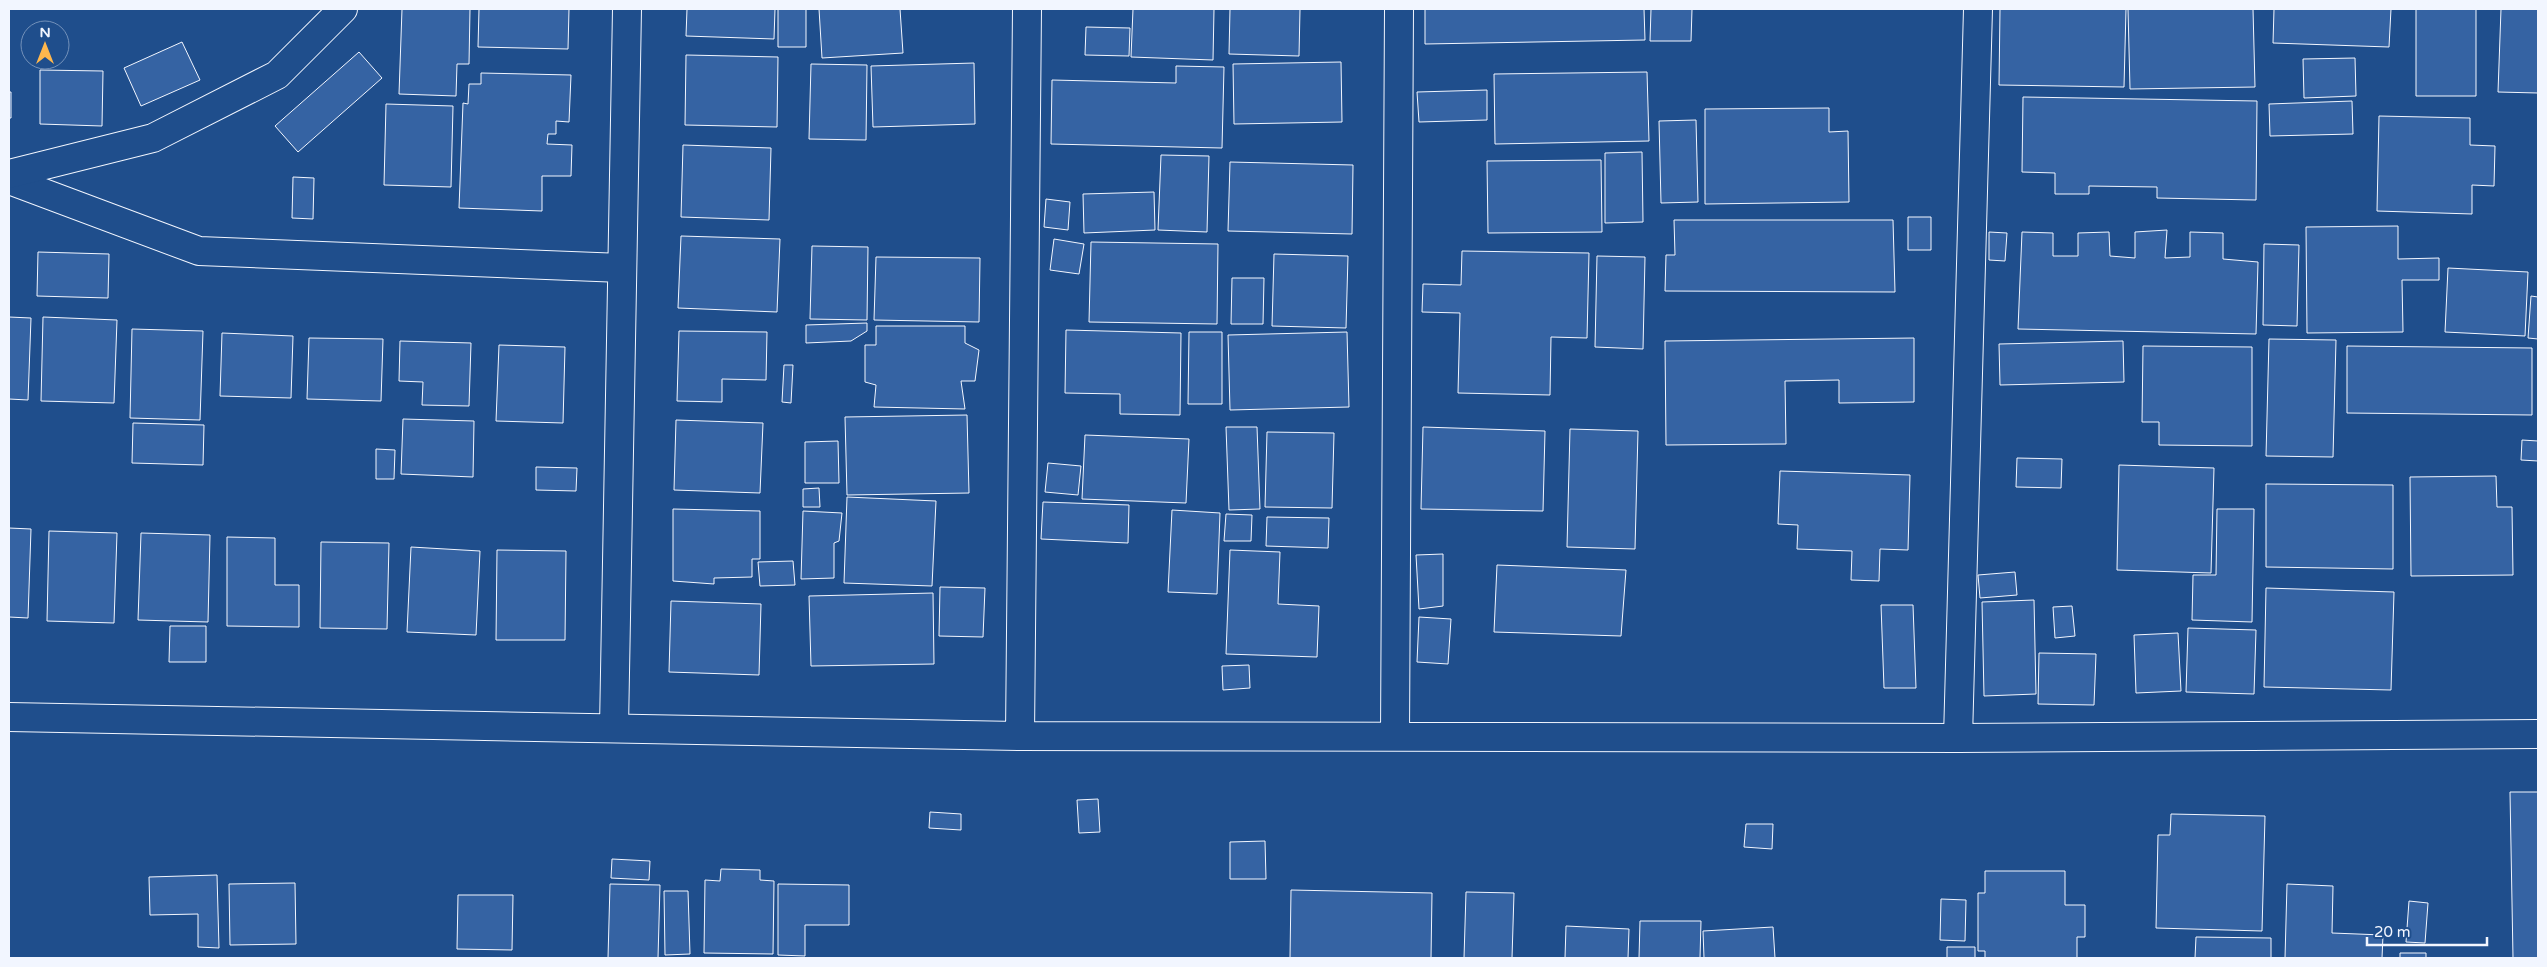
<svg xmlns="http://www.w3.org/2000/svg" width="2547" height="967" font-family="'Varela Round',sans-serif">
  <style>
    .building { fill: #3563a3; stroke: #f2f6ff }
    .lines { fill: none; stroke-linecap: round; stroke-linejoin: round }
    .street-casing { stroke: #f2f6ff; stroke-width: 30 }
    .secondary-casing { stroke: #f2f6ff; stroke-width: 30 }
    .street { stroke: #1f4e8c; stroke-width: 28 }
    .secondary { stroke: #1f4e8c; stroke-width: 28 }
  </style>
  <rect width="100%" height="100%" fill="#1f4e8c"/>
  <path class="building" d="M 402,9 L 470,9 L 469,64 L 457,64 L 456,96 L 399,94 Z
    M 479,9 L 569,9 L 568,49 L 478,47 Z
    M 687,9 L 775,9 L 774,39 L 686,36 Z
    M 778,9 L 806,9 L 806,47 L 778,47 Z
    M 819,9 L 900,9 L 903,53 L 822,58 Z
    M 1133,9 L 1214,9 L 1213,60 L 1131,57 Z
    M 1230,9 L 1300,9 L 1299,56 L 1229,54 Z
    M 1425,9 L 1644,9 L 1645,40 L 1425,44 Z
    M 1651,9 L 1692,9 L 1691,41 L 1650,41 Z
    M 2000,9 L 2126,9 L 2124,87 L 1999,85 Z
    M 2128,9 L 2253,9 L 2255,87 L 2130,89 Z
    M 2274,9 L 2391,9 L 2389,47 L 2273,43 Z
    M 2416,9 L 2476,9 L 2476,96 L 2416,96 Z
    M 2501,9 L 2538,9 L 2538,93 L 2498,92 Z
    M 1086,27 L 1130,28 L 1129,56 L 1085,55 Z
    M 182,42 L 200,80 L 141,106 L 124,68 Z
    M 359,52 L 382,78 L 298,152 L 275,126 Z
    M 686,55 L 778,57 L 777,127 L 685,125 Z
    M 2355,58 L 2356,96 L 2304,98 L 2303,59 Z
    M 1341,62 L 1342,122 L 1234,124 L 1233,64 Z
    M 974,63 L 975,124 L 873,127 L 871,66 Z
    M 811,64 L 867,65 L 866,140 L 809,139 Z
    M 1176,66 L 1224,67 L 1222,148 L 1051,144 L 1052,80 L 1176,83 Z
    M 40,70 L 103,71 L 102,126 L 40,124 Z
    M 1647,72 L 1649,141 L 1495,144 L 1494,74 Z
    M 481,73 L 571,75 L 569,122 L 556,121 L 556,134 L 548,134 L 547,144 L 572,145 L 571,176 L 542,176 L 542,211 L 459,208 L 463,103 L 468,104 L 469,84 L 481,84 Z
    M 1487,90 L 1487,120 L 1419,122 L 1417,92 Z
    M 9,92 L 11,92 L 11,118 L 9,118 Z
    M 2023,97 L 2257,101 L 2256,200 L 2157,198 L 2157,187 L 2089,186 L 2089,194 L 2055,194 L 2055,173 L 2022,172 Z
    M 2352,101 L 2353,134 L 2270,136 L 2269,104 Z
    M 386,104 L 453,106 L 451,187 L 384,185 Z
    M 1829,108 L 1829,132 L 1848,131 L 1849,202 L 1705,204 L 1705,109 Z
    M 2379,116 L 2470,118 L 2470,145 L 2495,146 L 2494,186 L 2472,185 L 2472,214 L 2377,211 Z
    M 1696,120 L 1698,202 L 1661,203 L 1659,121 Z
    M 683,145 L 771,148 L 769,220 L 681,217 Z
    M 1642,152 L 1643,222 L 1605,223 L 1605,153 Z
    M 1161,155 L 1209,156 L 1207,232 L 1158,230 Z
    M 1601,160 L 1602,232 L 1488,233 L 1487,161 Z
    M 1230,162 L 1353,165 L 1352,234 L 1228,231 Z
    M 293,177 L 314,178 L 313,219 L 292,218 Z
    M 1154,192 L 1155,230 L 1084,233 L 1083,194 Z
    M 1046,199 L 1070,202 L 1068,230 L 1044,227 Z
    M 1908,217 L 1931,217 L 1931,250 L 1908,250 Z
    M 1674,220 L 1893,220 L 1895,292 L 1665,291 L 1666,255 L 1675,255 Z
    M 2398,226 L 2398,259 L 2439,258 L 2439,280 L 2402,280 L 2403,332 L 2307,333 L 2306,227 Z
    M 2167,230 L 2165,258 L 2190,257 L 2190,232 L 2223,233 L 2223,259 L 2258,262 L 2256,334 L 2018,329 L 2022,232 L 2053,233 L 2053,256 L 2078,256 L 2078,233 L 2109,232 L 2110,256 L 2135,258 L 2135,232 Z
    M 1989,232 L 2007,233 L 2005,261 L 1989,260 Z
    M 681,236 L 780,239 L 777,312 L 678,308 Z
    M 1054,239 L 1084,244 L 1079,274 L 1050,270 Z
    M 1091,242 L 1218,244 L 1217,324 L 1089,322 Z
    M 2264,244 L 2299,245 L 2297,326 L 2263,325 Z
    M 812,246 L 868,247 L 867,320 L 810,319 Z
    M 1462,251 L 1589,253 L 1587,338 L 1551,337 L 1550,395 L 1458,393 L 1460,313 L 1422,312 L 1423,284 L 1461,285 Z
    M 38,252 L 109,254 L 108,298 L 37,296 Z
    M 1274,254 L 1348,256 L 1346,328 L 1272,326 Z
    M 1597,256 L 1645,257 L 1643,349 L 1595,347 Z
    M 876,257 L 980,258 L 979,322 L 874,320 Z
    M 2448,268 L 2528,272 L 2525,336 L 2445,332 Z
    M 1232,278 L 1264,278 L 1263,324 L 1231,324 Z
    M 2531,296 L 2538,297 L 2538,339 L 2528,338 Z
    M 9,317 L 31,318 L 28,400 L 9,399 Z
    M 43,317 L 117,320 L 114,403 L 41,401 Z
    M 867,323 L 867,331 L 851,341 L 806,343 L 806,325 Z
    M 876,326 L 965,326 L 965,343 L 979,350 L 975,381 L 961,381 L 965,409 L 874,407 L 876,385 L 865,382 L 865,345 L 876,345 Z
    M 132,329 L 203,331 L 200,420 L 130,418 Z
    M 1066,330 L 1181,333 L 1180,415 L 1120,414 L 1120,394 L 1065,393 Z
    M 679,331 L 767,332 L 766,380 L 722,379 L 722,402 L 677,401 Z
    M 1189,332 L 1222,332 L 1222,404 L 1188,404 Z
    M 1347,332 L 1349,407 L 1230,410 L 1228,335 Z
    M 222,333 L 293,336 L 291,398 L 220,396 Z
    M 309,338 L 383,339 L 381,401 L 307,399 Z
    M 1914,338 L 1914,402 L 1839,403 L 1839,380 L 1785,381 L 1786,444 L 1666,445 L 1665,341 Z
    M 2269,339 L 2336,340 L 2333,457 L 2266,456 Z
    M 400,341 L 471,343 L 469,406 L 422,405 L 423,382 L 399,381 Z
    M 2123,341 L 2124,382 L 2000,385 L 1999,344 Z
    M 499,345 L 565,347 L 563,423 L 496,421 Z
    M 2143,346 L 2252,347 L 2252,446 L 2159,445 L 2159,422 L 2142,422 Z
    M 2347,346 L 2532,348 L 2532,415 L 2347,413 Z
    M 784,365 L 793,365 L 791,403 L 782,402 Z
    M 967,415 L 969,493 L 847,495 L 845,417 Z
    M 403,419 L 474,421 L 473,477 L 401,474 Z
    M 676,420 L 763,423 L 760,493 L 674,490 Z
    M 133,423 L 204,425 L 203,465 L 132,463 Z
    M 1226,427 L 1257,427 L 1260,509 L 1229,510 Z
    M 1423,427 L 1545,431 L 1543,511 L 1421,509 Z
    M 1570,429 L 1638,431 L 1635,549 L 1567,547 Z
    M 1267,432 L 1334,433 L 1332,508 L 1265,507 Z
    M 1085,435 L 1189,439 L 1186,503 L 1082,499 Z
    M 2522,440 L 2538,441 L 2538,461 L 2521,460 Z
    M 838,441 L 839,483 L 805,483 L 805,442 Z
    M 376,449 L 395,450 L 394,479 L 376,479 Z
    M 2017,458 L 2062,459 L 2061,488 L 2016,487 Z
    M 1048,463 L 1081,466 L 1078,495 L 1045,492 Z
    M 2119,465 L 2214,468 L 2211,573 L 2117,570 Z
    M 536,467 L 577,468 L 576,491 L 536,490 Z
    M 1780,471 L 1910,475 L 1908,550 L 1880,549 L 1879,581 L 1851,580 L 1852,551 L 1797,549 L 1798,525 L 1778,524 Z
    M 2496,476 L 2497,507 L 2512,507 L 2513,575 L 2411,576 L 2410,477 Z
    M 2266,484 L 2393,485 L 2393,569 L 2266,567 Z
    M 819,488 L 820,507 L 803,507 L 803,489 Z
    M 847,497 L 936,501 L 932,586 L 844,583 Z
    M 1043,502 L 1129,505 L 1128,543 L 1041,539 Z
    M 673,509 L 760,511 L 760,559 L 752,559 L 752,577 L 714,578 L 714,584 L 673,581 Z
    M 2217,509 L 2254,509 L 2252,622 L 2192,620 L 2193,575 L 2216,575 Z
    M 1172,510 L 1220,513 L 1217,594 L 1168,592 Z
    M 803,511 L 842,513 L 839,541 L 834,543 L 834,578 L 801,579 Z
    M 1226,514 L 1252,515 L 1251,541 L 1224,541 Z
    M 1267,517 L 1329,518 L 1328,548 L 1266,546 Z
    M 9,528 L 31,529 L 28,618 L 9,617 Z
    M 49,531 L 117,533 L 114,623 L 47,621 Z
    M 141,533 L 210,535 L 208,622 L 138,620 Z
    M 227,537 L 275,538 L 275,585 L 299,585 L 299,627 L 227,626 Z
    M 321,542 L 389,543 L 387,629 L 320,628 Z
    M 411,547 L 480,551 L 476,635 L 407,632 Z
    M 497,550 L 566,551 L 565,640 L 496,640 Z
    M 1230,550 L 1280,552 L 1278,604 L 1319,606 L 1317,657 L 1226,654 Z
    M 1443,554 L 1443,606 L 1419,609 L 1416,555 Z
    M 793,561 L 795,585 L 760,586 L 758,562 Z
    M 1497,565 L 1626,570 L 1621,636 L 1494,632 Z
    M 2015,572 L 2017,595 L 1980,598 L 1978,575 Z
    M 940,587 L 985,588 L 983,637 L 939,636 Z
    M 2266,588 L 2394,592 L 2391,690 L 2264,687 Z
    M 933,593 L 934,664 L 811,666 L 809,596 Z
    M 2034,600 L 2036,694 L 1984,696 L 1982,602 Z
    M 671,601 L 761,604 L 759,675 L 669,672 Z
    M 1881,605 L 1913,605 L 1916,688 L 1884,688 Z
    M 2072,606 L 2075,636 L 2055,638 L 2053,607 Z
    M 1419,617 L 1451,619 L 1448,664 L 1417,662 Z
    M 170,626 L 206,626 L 206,662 L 169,662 Z
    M 2188,628 L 2256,630 L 2254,694 L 2186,692 Z
    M 2178,633 L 2181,691 L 2136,693 L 2134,635 Z
    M 2039,653 L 2096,654 L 2094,705 L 2038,704 Z
    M 1249,665 L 1250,688 L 1223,690 L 1222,666 Z
    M 2510,792 L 2538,792 L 2538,958 L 2513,958 Z
    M 1098,799 L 1100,832 L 1079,833 L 1077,800 Z
    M 930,812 L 961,814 L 961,830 L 929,828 Z
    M 2171,814 L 2265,816 L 2262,931 L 2156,928 L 2158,835 L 2170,835 Z
    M 1746,824 L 1773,824 L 1772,849 L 1744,847 Z
    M 1265,841 L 1266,879 L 1230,879 L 1230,842 Z
    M 612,859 L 650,861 L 649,880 L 611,878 Z
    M 721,869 L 760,870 L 760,880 L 774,881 L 773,954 L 704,953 L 705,880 L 720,881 Z
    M 1985,871 L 2065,871 L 2065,905 L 2085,905 L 2085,937 L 2077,937 L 2077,958 L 1985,958 L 1985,951 L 1978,951 L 1978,893 L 1985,893 Z
    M 217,875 L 219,948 L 198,947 L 198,914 L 150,915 L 149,877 Z
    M 295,883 L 296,944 L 230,945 L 229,884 Z
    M 610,884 L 660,885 L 658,958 L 608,958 Z
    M 778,884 L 849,885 L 849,925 L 805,925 L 805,956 L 778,955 Z
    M 2287,884 L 2333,886 L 2332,933 L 2383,935 L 2382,958 L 2285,958 Z
    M 1291,890 L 1432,893 L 1431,958 L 1290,958 Z
    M 664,891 L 688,891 L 690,954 L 665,955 Z
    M 1466,892 L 1514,893 L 1512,958 L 1464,958 Z
    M 458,895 L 513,895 L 512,950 L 457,949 Z
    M 1941,899 L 1966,900 L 1965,941 L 1940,940 Z
    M 2409,901 L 2428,903 L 2425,943 L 2406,942 Z
    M 1640,921 L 1701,921 L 1700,958 L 1639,958 Z
    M 1566,926 L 1629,929 L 1628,958 L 1565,958 Z
    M 1773,927 L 1775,958 L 1704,958 L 1703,931 Z
    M 2196,937 L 2271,938 L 2271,958 L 2195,958 Z
    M 1947,947 L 1975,947 L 1975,958 L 1947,958 Z
    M 2400,953 L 2426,953 L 2426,958 L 2400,958 Z"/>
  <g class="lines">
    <g class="street-casing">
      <path id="street" d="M 9,180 L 199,251 L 622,268
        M 9,717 L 1020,736 L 1958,738 L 2538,734
        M 614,728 L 627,9
        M 1020,736 L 1027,9
        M 1395,736 L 1399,9
        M 1958,738 L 1978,9"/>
    </g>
    <g class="secondary-casing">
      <path id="secondary" d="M 9,174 L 153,138 L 277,75 L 343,9"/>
    </g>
    <use href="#street" class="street"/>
    <use href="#secondary" class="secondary"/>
  </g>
  <rect width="2547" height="967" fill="none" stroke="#f2f6ff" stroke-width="20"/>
  <g transform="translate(45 45)"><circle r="24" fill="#1f4e8c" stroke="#7391ba"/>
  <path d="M0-4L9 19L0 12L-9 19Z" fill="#ffb74d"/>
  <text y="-8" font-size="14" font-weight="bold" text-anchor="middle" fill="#f2f6ff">N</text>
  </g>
  <path d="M2367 937v8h120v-8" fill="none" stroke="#f2f6ff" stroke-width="2.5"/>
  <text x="2374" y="937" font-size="15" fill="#f2f6ff" stroke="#1f4e8c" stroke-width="4" paint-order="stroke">20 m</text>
</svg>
